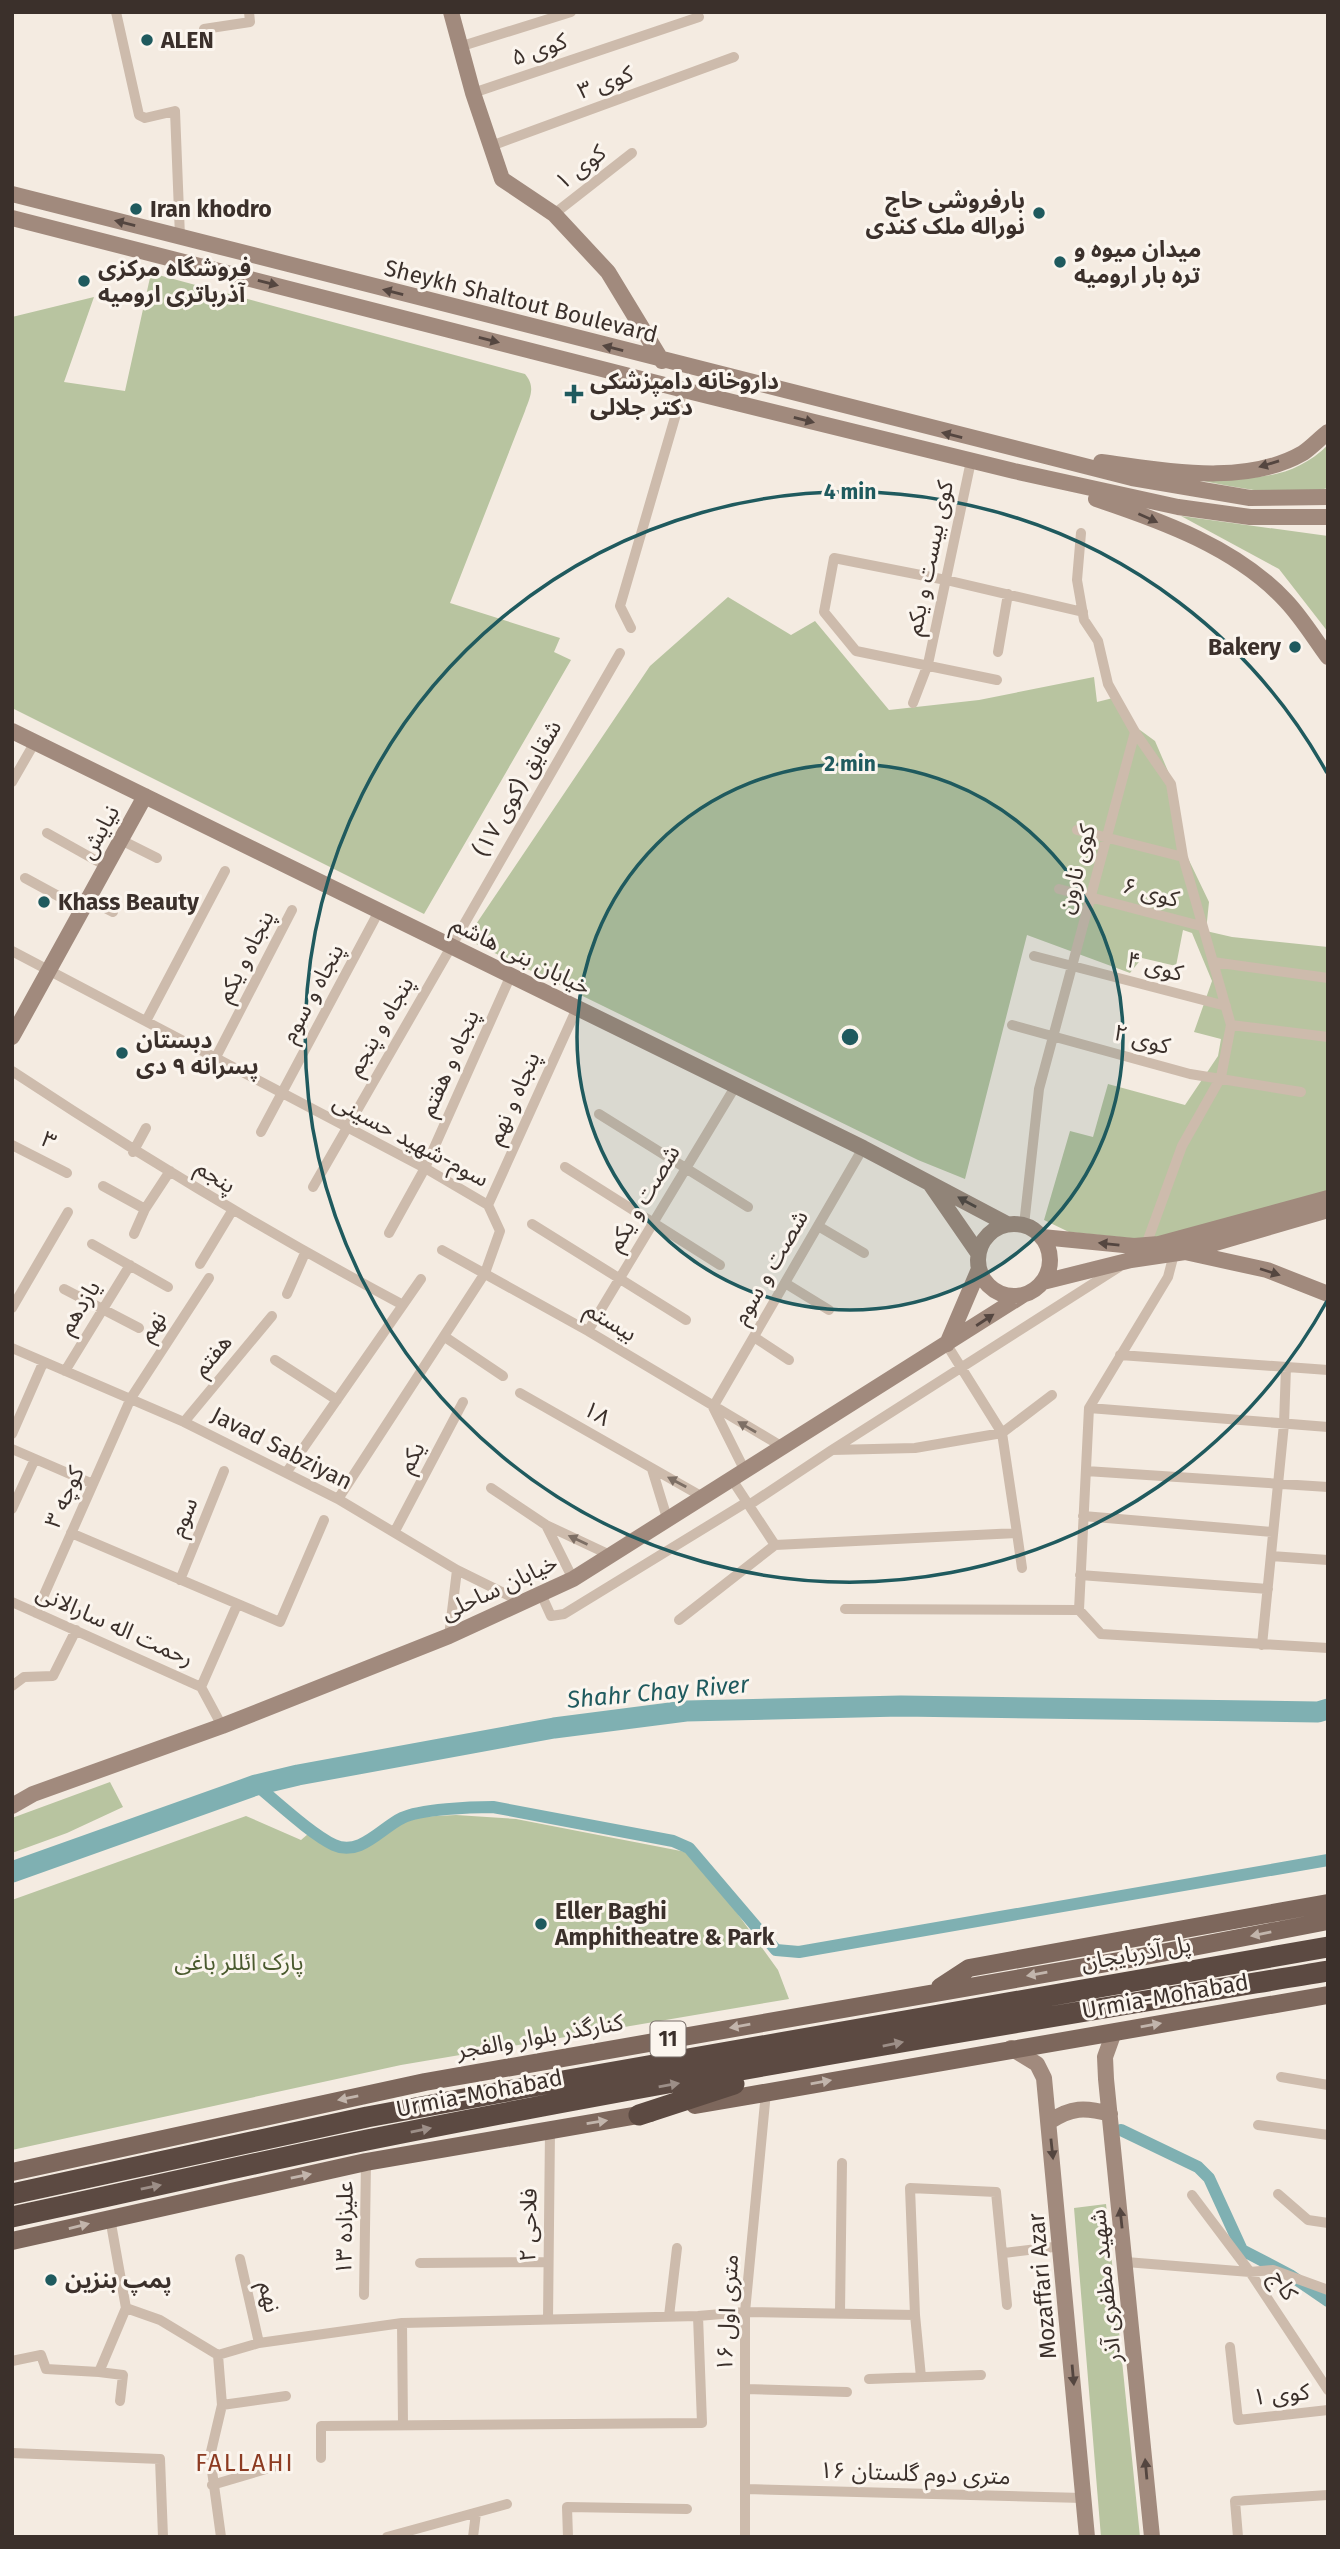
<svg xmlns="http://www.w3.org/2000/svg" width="1340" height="2549" font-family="'Fira Sans','Noto Sans Arabic',sans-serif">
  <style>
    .green { fill: #b8c4a0 }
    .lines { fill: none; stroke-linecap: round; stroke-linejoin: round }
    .canal { stroke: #7fb0b2; stroke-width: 12 }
    .river { stroke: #7fb0b2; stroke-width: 21 }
    .street { stroke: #cdbbac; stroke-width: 10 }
    .secondary { stroke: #a18a7d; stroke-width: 16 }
    .primary { stroke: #7d675c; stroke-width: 18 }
    .highway { stroke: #5c4a42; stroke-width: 21 }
    .oneway { fill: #544640 }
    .oneway2 { fill: #7d6f65 }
    .oneway3 { fill: #c2b5ac }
    .oneway4 { fill: #9c8e87 }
    .ring { fill: none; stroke: #1f5a5e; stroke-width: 3.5 }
    .poi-dot { fill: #1f5a5e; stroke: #fbf5ee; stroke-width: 2.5 }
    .labels { text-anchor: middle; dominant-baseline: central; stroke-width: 6; stroke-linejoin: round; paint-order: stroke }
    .shield { fill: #fbf5ee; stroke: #756b66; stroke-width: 2 }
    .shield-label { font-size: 21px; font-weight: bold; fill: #3b302b }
    .poi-label { font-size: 23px; font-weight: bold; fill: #3b302b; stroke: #fbf5ee; text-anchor: start }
    .street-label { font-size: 23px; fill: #3b302b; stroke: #fbf5ee }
    .park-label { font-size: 23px; fill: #4a5a2e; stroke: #fbf5ee }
    .water-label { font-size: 24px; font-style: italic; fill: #1f5a5e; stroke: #fbf5ee }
    .neighbourhood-label { font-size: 24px; letter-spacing: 2px; fill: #8c3b22; stroke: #fbf5ee }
    .centre { fill: #1f5a5e; stroke: #fbf5ee; stroke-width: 3.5 }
    .ring-label { font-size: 21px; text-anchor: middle; font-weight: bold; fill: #1f5a5e; stroke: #fbf5ee; stroke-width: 6; stroke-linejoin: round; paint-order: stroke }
  </style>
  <rect width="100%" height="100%" fill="#f4ebe1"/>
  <path class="green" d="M 151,273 L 525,374 C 536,387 530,397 525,411 L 450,603 L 560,638 L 554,652 L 571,660 L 424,914 L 12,708 L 12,317 L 94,297 L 64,382 L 125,391 Z
    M 1328,445 L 1328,488 C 1283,500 1232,486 1188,478 C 1241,478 1287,485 1328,445 Z
    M 1181,516 L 1328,536 L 1328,632 L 1279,569 Z
    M 728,597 L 791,635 L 815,621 L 889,710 L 979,700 L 1094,677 L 1097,702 L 1113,698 L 1125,719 L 1155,741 L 1174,785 L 1185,852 L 1209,902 L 1206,931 L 1232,937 L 1328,947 L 1328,1193 L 1190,1244 L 1069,1232 L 1044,1220 L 1070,1131 L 1093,1137 L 1108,1084 L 1185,1105 L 1218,1056 L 1221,1039 L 1194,1032 L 1212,981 L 1192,933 L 1183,930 L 1176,966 L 1142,958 L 1130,973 L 1027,935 L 965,1179 L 918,1160 L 466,939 L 650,666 Z
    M 110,1782 L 123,1807 L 67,1833 L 12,1853 L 12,1818 Z
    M 456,1815 L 516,1819 L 686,1852 L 727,1899 L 778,1970 L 789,1999 L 401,2065 L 12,2150 L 12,1900 L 246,1816 L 301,1840 L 308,1834 L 345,1852 L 362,1848 L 396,1825 L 417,1817 Z
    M 1106,2204 L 1140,2537 L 1101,2537 L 1074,2208 Z"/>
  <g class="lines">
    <path class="canal" d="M 256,1785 C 277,1802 311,1834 334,1845 C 360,1857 381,1828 402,1818 C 420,1809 472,1807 493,1807 L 673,1841 L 689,1848 L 776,1950 L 799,1952 L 1328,1860
      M 1121,2130 L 1198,2167 L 1209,2178 L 1242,2250 L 1290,2275 L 1328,2301"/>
    <path class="river" d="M 12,1872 L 256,1785 L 298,1775 L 554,1728 L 686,1711 L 901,1706 L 1318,1712 L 1328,1709"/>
    <path class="street" d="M 116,12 L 139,115 L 145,118 L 175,111 L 180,237
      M 204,29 L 250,22 L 249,12
      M 459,47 L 571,12
      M 473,93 L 699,17
      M 491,146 L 734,57
      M 554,214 L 632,153
      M 1081,533 L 1077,580 L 1084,620 L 1098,641 L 1108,684 L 1135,732 L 1171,784 L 1183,857 L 1231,1025 L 1221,1077 L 1182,1146 L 1146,1245
      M 631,628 L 620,606 L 683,390
      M 998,652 L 1008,594
      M 997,680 L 856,651 L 824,612 L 834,558 L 946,580 L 1083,612
      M 913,703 L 928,664 L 971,461
      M 12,782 L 35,742
      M 1077,830 L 1183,857
      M 47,833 L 106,866
      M 121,840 L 157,858
      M 25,878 L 82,909
      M 1059,889 L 1201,926
      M 88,899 L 113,912
      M 12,951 L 425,1168 L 488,1205 L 500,1231 L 485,1273 L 338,1499
      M 1034,956 L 1226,1006
      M 1213,962 L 1328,978
      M 146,1021 L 225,871
      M 1012,1025 L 1190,1074 L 1301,1092
      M 1231,1025 L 1328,1037
      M 215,1059 L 292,910
      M 12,1071 C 139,1155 268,1233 403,1305
      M 599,1114 L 748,1207
      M 261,1132 L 379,911
      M 12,1145 L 67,1173
      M 133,1152 L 146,1128
      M 565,1167 L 720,1265
      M 103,1186 L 145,1209
      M 313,1187 L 620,653
      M 488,1205 L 577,1008
      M 532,1224 L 686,1320
      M 1024,1225 L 1039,1089 L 1135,732
      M 818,1226 L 864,1253
      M 389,1233 L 425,1168 L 511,975
      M 134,1234 L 145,1209 L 170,1171
      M 92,1244 L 168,1287
      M 442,1250 L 588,1331 L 781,1446
      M 200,1264 L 232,1211
      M 785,1283 L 829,1310
      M 64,1289 L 139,1328
      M 287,1294 L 305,1253
      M 12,1308 L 68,1212
      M 588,1331 L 735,1087
      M 445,1337 L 503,1376
      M 754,1337 L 789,1360
      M 12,1348 L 184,1422 L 338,1499 L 457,1570 L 524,1603
      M 1120,1355 L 1328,1370
      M 275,1360 L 337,1400
      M 65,1371 L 130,1265
      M 520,1393 L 701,1496
      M 713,1407 L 863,1148
      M 713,1407 L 744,1469
      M 1089,1408 L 1328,1427
      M 184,1422 L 272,1316
      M 12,1434 L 43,1363
      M 12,1449 L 93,1484
      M 832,1450 L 1119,1267
      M 652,1469 L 667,1518
      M 1086,1471 L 1328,1487
      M 286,1473 L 421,1279
      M 731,1478 L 775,1545
      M 491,1488 L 546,1525 L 610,1555
      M 749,1505 L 832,1450 L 915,1448 L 1002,1433 L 1052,1395
      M 12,1509 L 35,1459
      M 1083,1516 L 1273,1532
      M 546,1525 L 573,1579
      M 395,1531 L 463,1402
      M 71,1533 L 280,1622 L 324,1520
      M 1017,1533 L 1022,1568
      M 1271,1556 L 1328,1560
      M 1080,1575 L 1268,1589
      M 180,1580 L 224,1471
      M 541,1594 L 551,1616 L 564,1614 L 747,1502
      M 12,1602 L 201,1687
      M 845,1609 L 1079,1610 L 1089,1408 L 1168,1277 L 1174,1254
      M 1079,1610 L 1101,1634 L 1328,1648
      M 36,1613 L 131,1398 L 209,1278
      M 679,1620 L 775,1545 L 1017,1533 L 1002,1433 L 947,1345
      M 449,1636 L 457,1570
      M 1262,1645 L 1284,1424 L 1286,1367
      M 12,1686 L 24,1677 L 53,1676 L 76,1630
      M 222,1726 L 201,1687 L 237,1605
      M 1281,2077 L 1328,2085
      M 1258,2125 L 1328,2135
      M 1278,2194 L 1308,2220 L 1328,2223
      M 1192,2195 L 1250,2272 L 1328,2390
      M 110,2218 L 126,2308 L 160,2320 L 218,2355 L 222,2405 L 210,2456 L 221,2537
      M 1004,2253 L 1062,2246
      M 240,2259 L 259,2343
      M 1126,2262 L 1250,2272 L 1273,2270 L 1328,2290
      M 420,2263 L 548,2262
      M 364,2295 L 366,2162
      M 840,2312 L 842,2163
      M 915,2315 L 910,2188 L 996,2192 L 1007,2305
      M 669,2316 L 677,2248
      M 548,2320 L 550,2130
      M 1230,2347 L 1238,2420 L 1328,2410
      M 218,2355 L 259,2343 L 402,2323
      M 12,2361 L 41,2355 L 46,2369 L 99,2372 L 126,2308
      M 99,2372 L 123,2375 L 120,2401
      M 869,2379 L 981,2375
      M 745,2389 L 847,2392
      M 222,2405 L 286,2396
      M 403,2425 L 402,2323 L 698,2316 L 745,2312 L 915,2315 L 921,2377
      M 12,2453 L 160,2459 L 163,2537
      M 321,2458 L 321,2426 L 702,2423 L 698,2316
      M 212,2485 L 276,2466
      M 746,2489 L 1083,2498
      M 387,2537 L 507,2504
      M 473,2537 L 476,2513
      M 568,2537 L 567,2507 L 687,2509
      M 745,2537 L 745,2312 L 766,2092
      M 1238,2537 L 1235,2501 L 1328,2495"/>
    <path class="secondary" d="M 451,12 L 473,93 L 502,179 L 554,214 L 608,272 L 662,361
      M 12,194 L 1132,478 L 1250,498 L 1328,497
      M 12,218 L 696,393 L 1014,471 L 1178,507 L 1250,517 L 1328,517
      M 1101,462 C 1164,470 1244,487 1303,453 C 1312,447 1320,438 1328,432
      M 1096,499 C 1162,521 1237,548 1286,601 C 1302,618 1314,638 1328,657
      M 12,731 L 863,1148 L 1007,1224
      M 12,1037 L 145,796
      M 931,1185 L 978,1253
      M978 1260a36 36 0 1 1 72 0a36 36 0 1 1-72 0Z
      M 1042,1237 L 1134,1246 L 1159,1244 L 1328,1198
      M 1188,1251 L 1328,1210
      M 1043,1282 L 1131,1260 L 1185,1252 L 1267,1270 L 1328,1294
      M 947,1344 L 979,1269
      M 12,1806 L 33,1794 L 222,1726 L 449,1636 L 573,1579 L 1023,1295
      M 1114,2032 L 1105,2057 L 1106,2079 L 1152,2537
      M 1011,2048 L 1037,2064 L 1044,2078 L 1087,2537
      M 1049,2122 C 1071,2107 1085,2107 1110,2114"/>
    <path class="primary" d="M 940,1987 L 969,1968 L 1328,1903
      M 695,2105 L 1328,1995
      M 12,2172 L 425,2082 L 1130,1959 L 1328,1921
      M 12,2241 L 366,2162 L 650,2113"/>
    <path class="highway" d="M 639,2115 L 734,2084
      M 12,2194 L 367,2117 L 534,2086 L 1328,1947
      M 12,2217 C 131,2192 249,2164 367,2140 C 686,2076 1007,2024 1328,1971"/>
  </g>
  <defs><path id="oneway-solid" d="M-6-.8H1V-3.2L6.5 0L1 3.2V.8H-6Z" transform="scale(1.75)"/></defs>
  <g class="oneway">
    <use href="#oneway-solid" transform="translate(125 223) rotate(-166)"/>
    <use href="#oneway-solid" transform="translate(268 283) rotate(14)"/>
    <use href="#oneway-solid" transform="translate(393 292) rotate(-166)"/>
    <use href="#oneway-solid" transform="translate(489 340) rotate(14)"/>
    <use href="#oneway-solid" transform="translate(613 348) rotate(-166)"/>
    <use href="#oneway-solid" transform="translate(804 420) rotate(14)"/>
    <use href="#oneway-solid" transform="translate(952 435) rotate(-166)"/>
    <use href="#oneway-solid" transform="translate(1269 464) rotate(163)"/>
    <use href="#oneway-solid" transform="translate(1148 518) rotate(24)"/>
    <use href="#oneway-solid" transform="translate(967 1202) rotate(-151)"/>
    <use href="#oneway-solid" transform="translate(1109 1244) rotate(-174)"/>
    <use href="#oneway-solid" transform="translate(1270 1272) rotate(18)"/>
    <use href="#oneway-solid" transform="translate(985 1320) rotate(-33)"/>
    <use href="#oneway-solid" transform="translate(1052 2149) rotate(84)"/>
    <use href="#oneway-solid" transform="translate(1121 2218) rotate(-96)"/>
    <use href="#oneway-solid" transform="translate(1073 2375) rotate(85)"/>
    <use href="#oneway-solid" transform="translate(1146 2469) rotate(-95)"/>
  </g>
  <g class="oneway2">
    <use href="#oneway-solid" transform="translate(747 1427) rotate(-150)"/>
    <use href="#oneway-solid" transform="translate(677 1482) rotate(-152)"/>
    <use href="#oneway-solid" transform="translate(578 1540) rotate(-155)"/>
  </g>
  <g class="oneway3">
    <use href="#oneway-solid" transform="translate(1261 1934) rotate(169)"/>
    <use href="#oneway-solid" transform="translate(1037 1974) rotate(170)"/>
    <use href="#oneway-solid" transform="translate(1151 2025) rotate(-10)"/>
    <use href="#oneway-solid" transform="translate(740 2026) rotate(170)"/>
    <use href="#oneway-solid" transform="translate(821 2082) rotate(-10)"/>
    <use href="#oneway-solid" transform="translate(348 2098) rotate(168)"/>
    <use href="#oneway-solid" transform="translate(597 2122) rotate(-9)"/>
    <use href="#oneway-solid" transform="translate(301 2176) rotate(-12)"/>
    <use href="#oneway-solid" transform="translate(79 2226) rotate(-14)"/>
  </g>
  <g class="oneway4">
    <use href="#oneway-solid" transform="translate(893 2044) rotate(-11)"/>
    <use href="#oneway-solid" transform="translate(669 2085) rotate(-10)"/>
    <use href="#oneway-solid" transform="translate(421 2130) rotate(-11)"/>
    <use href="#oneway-solid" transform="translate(151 2187) rotate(-12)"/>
  </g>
  <circle cx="850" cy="1037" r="273" fill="#1f5a5e" fill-opacity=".12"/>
  <g class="ring">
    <circle cx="850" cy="1037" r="273"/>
    <path d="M1327 1301A545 545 0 1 1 1327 773"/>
  </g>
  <g class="poi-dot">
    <circle cx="147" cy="40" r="7"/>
    <circle cx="136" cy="209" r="7"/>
    <circle cx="1039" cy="213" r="7"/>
    <circle cx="1060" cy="262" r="7"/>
    <circle cx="84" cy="281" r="7"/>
    <path d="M570.5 383.5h7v7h7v7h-7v7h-7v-7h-7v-7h7z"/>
    <circle cx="1295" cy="647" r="7"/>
    <circle cx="44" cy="902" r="7"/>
    <circle cx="122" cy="1053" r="7"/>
    <circle cx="541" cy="1924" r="7"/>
    <circle cx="51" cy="2280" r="7"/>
  </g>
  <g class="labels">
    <rect class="shield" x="650.5" y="2021.5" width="35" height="35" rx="5"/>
    <g class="shield-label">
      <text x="668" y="2039">11</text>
    </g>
    <g class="poi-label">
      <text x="161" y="40">ALEN</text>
      <text x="1025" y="200" text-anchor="end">بارفروشی حاج<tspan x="1025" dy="26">نوراله ملک کندی</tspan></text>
      <text x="150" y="209">Iran khodro</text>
      <text x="1074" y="249">میدان میوه و<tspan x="1074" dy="26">تره بار ارومیه</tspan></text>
      <text x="98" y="268">فروشگاه مرکزی<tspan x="98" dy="26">آذرباتری ارومیه</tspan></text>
      <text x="590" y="381">داروخانه دامپزشکی<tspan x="590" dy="26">دکتر جلالی</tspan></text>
      <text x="1281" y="647" text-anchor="end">Bakery</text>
      <text x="58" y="902">Khass Beauty</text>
      <text x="136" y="1040">دبستان<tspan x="136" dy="26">پسرانه ۹ دی</tspan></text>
      <text x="555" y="1911">Eller Baghi<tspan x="555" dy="26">Amphitheatre &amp; Park</tspan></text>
      <text x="65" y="2280">پمپ بنزین</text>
    </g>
    <g class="street-label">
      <text transform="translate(539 49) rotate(-19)">کوی ۵</text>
      <text transform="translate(605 82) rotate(-20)">کوی ۳</text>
      <text transform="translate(580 167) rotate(-38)">کوی ۱</text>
      <text transform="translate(521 301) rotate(14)">Sheykh Shaltout Boulevard</text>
      <text transform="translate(929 558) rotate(-78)">کوی بیست و یکم</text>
      <text transform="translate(517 788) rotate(-60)">شقایق (کوی ۱۷)</text>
      <text transform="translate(99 832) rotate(-61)">نیایش</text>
      <text transform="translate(1076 869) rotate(-75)">کوی نارون</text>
      <text transform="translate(1151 892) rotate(15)">کوی ۶</text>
      <text transform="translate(521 955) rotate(26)">خیابان بنی هاشم</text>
      <text transform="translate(245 956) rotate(-63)">پنجاه و یکم</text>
      <text transform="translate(1155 966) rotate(15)">کوی ۴</text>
      <text transform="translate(312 993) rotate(-62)">پنجاه و سوم</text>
      <text transform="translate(380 1026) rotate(-60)">پنجاه و پنجم</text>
      <text transform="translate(1142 1039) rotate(15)">کوی ۲</text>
      <text transform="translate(449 1063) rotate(-66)">پنجاه و هفتم</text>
      <text transform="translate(513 1098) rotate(-66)">پنجاه و نهم</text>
      <text transform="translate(49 1140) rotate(27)">۳</text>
      <text transform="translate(411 1140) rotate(28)">سوم-شهید حسینی</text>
      <text transform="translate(216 1176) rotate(33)">پنجم</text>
      <text transform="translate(643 1198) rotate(-59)">شصت و یکم</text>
      <text transform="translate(770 1267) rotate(-60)">شصت و سوم</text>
      <text transform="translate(79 1307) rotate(-58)">یازدهم</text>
      <text transform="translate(611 1321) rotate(31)">بیستم</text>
      <text transform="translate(152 1326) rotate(-57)">نهم</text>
      <text transform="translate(212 1355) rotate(-50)">هفتم</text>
      <text transform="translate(597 1413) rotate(30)">۱۸</text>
      <text transform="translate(282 1448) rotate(27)">Javad Sabziyan</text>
      <text transform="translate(411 1457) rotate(-62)">یکم</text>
      <text transform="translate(64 1497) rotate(-66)">کوچه ۳</text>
      <text transform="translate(183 1517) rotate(-68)">سوم</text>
      <text transform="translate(499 1587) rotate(-25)">خیابان ساحلی</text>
      <text transform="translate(115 1625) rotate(24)">رحمت اله سارالانی</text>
      <text transform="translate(1136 1953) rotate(-10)">پل آذربایجان</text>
      <text transform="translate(1165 1996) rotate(-10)">Urmia-Mohabad</text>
      <text transform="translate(540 2036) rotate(-10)">کنارگذر بلوار والفجر</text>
      <text transform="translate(479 2093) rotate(-11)">Urmia-Mohabad</text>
      <text transform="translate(528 2225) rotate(-89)">فلاحی ۲</text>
      <text transform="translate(344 2228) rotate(-89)">۱۳ علیزاده</text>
      <text transform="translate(1284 2285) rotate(57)">کاج</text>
      <text transform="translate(1042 2286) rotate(-95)">Mozaffari Azar</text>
      <text transform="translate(1105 2286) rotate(-96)">شهید مظفری آذر</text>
      <text transform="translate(270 2297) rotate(78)">نهم</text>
      <text transform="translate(727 2313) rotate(-87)">۱۶ متری اول</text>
      <text transform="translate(1281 2394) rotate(-6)">کوی ۱</text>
      <text transform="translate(915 2473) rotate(2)">۱۶ متری دوم گلستان</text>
    </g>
    <g class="park-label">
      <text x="239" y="1962">پارک ائللر باغی</text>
    </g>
    <g class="water-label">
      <text transform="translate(658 1692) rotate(-5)">Shahr Chay River</text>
    </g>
    <g class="neighbourhood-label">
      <text x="245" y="2463">FALLAHI</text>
    </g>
  </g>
  <circle cx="850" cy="1037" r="10" class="centre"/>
  <g class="ring-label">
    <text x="850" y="499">4 min</text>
    <text x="850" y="771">2 min</text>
  </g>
  <rect width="1340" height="2549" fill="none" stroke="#3b302b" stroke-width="28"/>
</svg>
